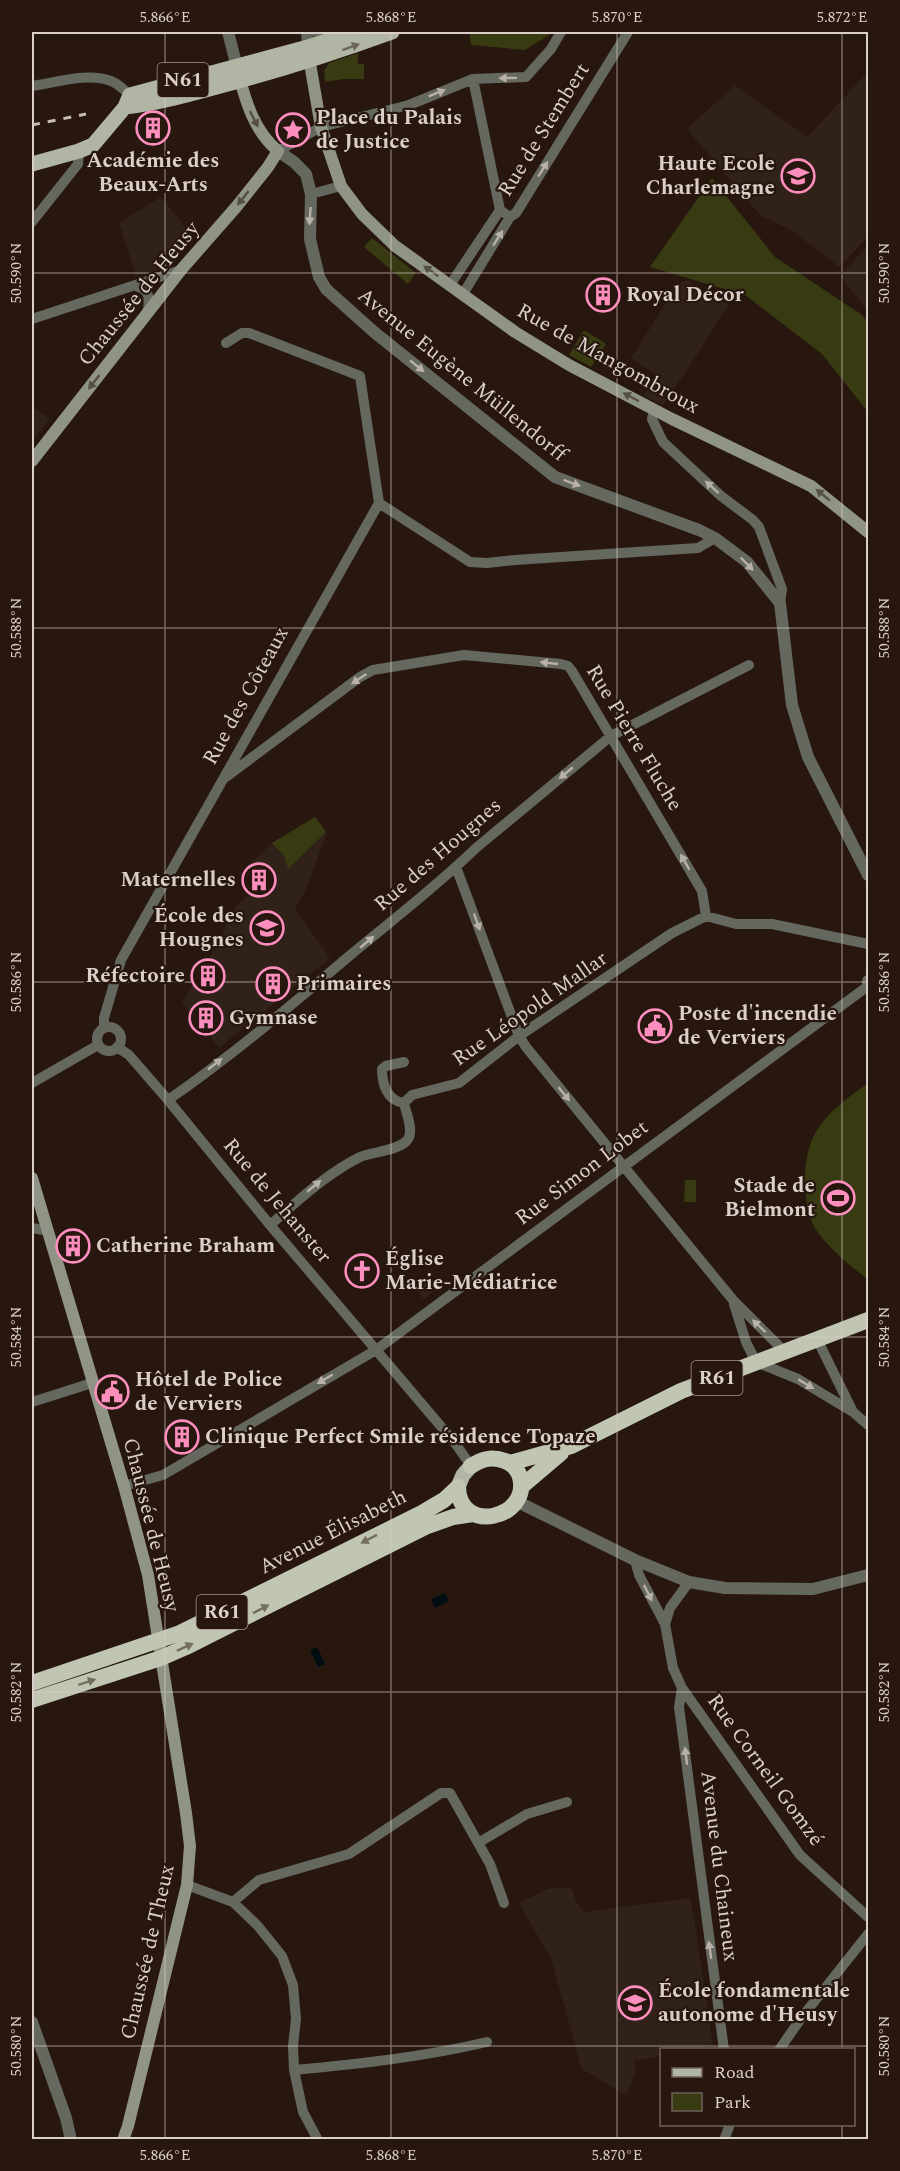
<svg xmlns="http://www.w3.org/2000/svg" width="900" height="2171" font-family="Spectral,serif">
  <style>
    .education { fill: #312219 }
    .green { fill: #383b11 }
    .water { fill: #000d13 }
    .lines { fill: none; stroke-linecap: round; stroke-linejoin: round }
    .minor { stroke: #65685f; stroke-width: 10 }
    .tertiary { stroke: #65685f; stroke-width: 12 }
    .secondary { stroke: #909486; stroke-width: 12 }
    .primary { stroke: #b1b6a4; stroke-width: 15 }
    .trunk { stroke: #c0c6b2; stroke-width: 16 }
    .rail { stroke: #c8bcb6; stroke-width: 3; stroke-dasharray: 8 8; stroke-linecap: butt }
    .oneway { fill: #6c665a }
    .oneway2 { fill: #b8b0a9 }
    .oneway3 { fill: #564f45 }
    .oneway4 { fill: #746e60 }
    .ticks { fill: none; stroke: #dbcfc9; stroke-width: 1.5; stroke-opacity: 0.45 }
    .labels { text-anchor: middle; dominant-baseline: central; stroke-width: 4.5; stroke-linejoin: round; paint-order: stroke }
    .shield { fill: #27170f; stroke: #a59891; stroke-width: 1.5 }
    .shield-label { font-size: 20px; font-weight: bold; fill: #dbcfc9 }
    .poi-label { font-size: 21px; font-weight: bold; fill: #dbcfc9; stroke: #27170f; text-anchor: start }
    .street-label { font-size: 21px; fill: #dbcfc9; stroke: #27170f }
    .neatline { fill: none; stroke: #dbcfc9; stroke-width: 2 }
    .ticks-label { font-size: 15px; text-anchor: middle; fill: #dbcfc9 }
  </style>
  <rect width="100%" height="100%" fill="#27170f"/>
  <path class="education" d="M 868,72 L 868,237 L 839,267 L 793,231 L 760,215 L 687,129 L 735,85 L 807,137 Z
    M 161,197 L 194,238 L 172,265 L 136,276 L 119,223 Z
    M 868,245 L 868,311 L 840,276 Z
    M 687,280 L 730,306 L 720,317 L 697,355 L 663,405 L 644,396 L 655,374 L 631,358 L 679,283 Z
    M 32,406 L 50,419 L 32,442 Z
    M 315,817 L 327,833 L 304,894 L 295,909 L 330,958 L 219,1048 L 182,1002 L 216,947 L 235,907 L 253,891 L 239,874 L 272,843 Z
    M 425,1277 L 435,1290 L 423,1299 L 414,1285 Z
    M 571,1887 L 576,1901 L 584,1912 L 691,1898 L 713,2046 L 693,2049 L 662,2050 L 661,2056 L 634,2061 L 636,2072 L 626,2095 L 582,2069 L 551,1959 L 519,1903 L 548,1889 Z"/>
  <path class="green" d="M 469,32 L 554,32 L 525,50 L 471,45 Z
    M 358,53 L 358,64 L 364,64 L 364,79 L 343,79 L 325,82 L 324,71 L 329,63 Z
    M 712,178 L 775,257 L 862,315 L 868,323 L 868,412 L 822,354 L 745,295 L 650,267 Z
    M 372,238 L 416,273 L 408,284 L 364,247 Z
    M 584,330 L 606,344 L 591,367 L 569,355 Z
    M 315,817 L 326,832 L 288,869 L 285,857 L 272,843 Z
    M 868,1083 L 868,1279 C 851,1268 818,1239 811,1220 C 803,1196 802,1161 813,1138 C 824,1114 848,1098 868,1083 Z
    M 685,1180 L 696,1180 L 696,1202 L 684,1202 Z"/>
  <path class="water" d="M 445,1593 L 449,1601 L 435,1608 L 431,1599 Z
    M 317,1647 L 325,1664 L 318,1667 L 310,1650 Z"/>
  <g class="lines">
    <path class="minor" d="M 473,79 L 500,210 L 510,217
      M 32,86 C 55,83 88,72 111,81 C 119,84 124,90 130,95
      M 278,151 L 321,127 L 409,105 L 473,79 L 526,77 L 551,49 L 561,32
      M 311,194 L 341,186
      M 32,222 L 78,164 L 79,151
      M 450,285 L 500,210
      M 136,286 C 151,291 149,297 148,312
      M 463,294 L 510,217 L 516,213 L 628,32
      M 32,319 L 181,270
      M 654,410 L 652,419 L 663,442 L 721,496 L 753,520 L 759,527 L 782,589 L 780,603
      M 379,503 L 470,562 L 487,563 L 515,560 L 698,548 L 715,538
      M 226,777 L 360,677 L 373,670 L 464,655 L 561,664 L 568,666 L 572,671 L 702,891 L 706,916
      M 456,867 L 519,1036 L 526,1047 L 733,1300 L 784,1351
      M97 1039a12 12 0 1 1 24 0a12 12 0 1 1-24 0Z
      M 104,1028 L 104,1018 L 121,960 L 379,503 L 360,376 L 249,333 L 242,333 L 226,343
      M 117,1047 L 129,1055 L 168,1100 L 270,1225 L 455,1443 L 471,1466
      M 32,1083 L 98,1045
      M 168,1100 C 233,1055 294,1003 354,952 C 395,918 438,885 476,848 L 611,736 L 749,665
      M 404,1103 C 387,1101 382,1084 382,1069 L 386,1066 L 404,1062
      M 270,1225 C 299,1200 326,1174 360,1157 C 372,1152 402,1150 408,1139 C 414,1130 406,1113 404,1103 L 412,1095 L 459,1083 L 519,1036 L 672,933 L 706,916 L 736,924 L 772,924 L 868,944
      M 32,1228 L 49,1231
      M 734,1304 L 746,1342 L 756,1362 L 798,1379 L 853,1412 L 868,1425
      M 817,1339 L 853,1412
      M 32,1402 L 92,1383
      M 124,1486 L 163,1475 L 376,1350 L 868,986
      M 635,1560 L 639,1575 L 665,1624 L 673,1668 L 682,1688 L 800,1855 L 868,1917
      M 665,1624 L 670,1608 L 689,1582
      M 682,1688 L 679,1707 L 724,2050
      M 478,1843 L 527,1814 L 567,1802
      M 187,1885 L 233,1902 L 258,1926 L 282,1956 L 293,1985 L 296,2019 L 293,2046 L 294,2070 L 303,2112 L 318,2140
      M 233,1902 L 259,1880 L 349,1854 L 441,1793 L 450,1793 L 490,1864 L 504,1903
      M 779,2050 L 802,2017 L 868,1934
      M 294,2070 C 359,2064 423,2057 487,2042
      M 724,2140 L 729,2127"/>
    <path class="tertiary" d="M 228,32 L 237,67
      M 307,32 L 308,47
      M 318,32 L 331,34 L 341,33
      M 278,151 L 294,162 L 306,174 L 311,194 L 310,239 L 319,277 L 326,289 L 374,332 L 555,477 L 699,530 L 715,538 L 747,562 L 780,603 L 792,705 L 808,757 L 868,875
      M 868,981 L 868,986
      M 516,1501 L 635,1560 L 689,1582 L 725,1588 L 813,1589 L 868,1575
      M 32,2022 L 66,2118 L 71,2140"/>
    <path class="secondary" d="M 308,52 L 321,127 L 341,186 L 362,214 L 395,246 L 515,332 L 569,365 L 672,419 L 811,486 L 868,532
      M 32,461 L 181,270 L 237,206 L 268,167 L 278,151 C 254,131 246,102 238,73
      M 32,1178 L 124,1486 L 148,1575 L 186,1813 L 190,1846 L 187,1885 L 128,2126 L 123,2140"/>
    <path class="primary" d="M 125,107 C 159,103 191,94 224,85 C 281,70 337,52 392,32
      M 32,164 L 79,151 L 93,145 L 125,107 L 130,95 L 308,47 L 356,32
      M 458,1487 L 463,1475 L 471,1466"/>
    <path class="trunk" d="M 510,1463 L 571,1446 L 681,1391 L 868,1320
      M 458,1487 C 459,1535 531,1519 520,1477 C 518,1470 512,1463 505,1461 C 492,1456 482,1459 471,1466
      M 521,1487 L 561,1453
      M 32,1683 L 180,1633 L 422,1513 L 444,1500 L 458,1487
      M 32,1700 L 161,1658 L 186,1647 L 425,1527 L 453,1517 L 473,1514"/>
    <path class="rail" d="M 32,125 L 86,114"/>
  </g>
  <defs><path id="oneway-solid" d="M-6-.8H1V-3.2L6.5 0L1 3.2V.8H-6Z" transform="scale(1.5)"/></defs>
  <use class="oneway" href="#oneway-solid" transform="translate(351 47) rotate(-20)"/>
  <g class="oneway2">
    <use href="#oneway-solid" transform="translate(508 78) rotate(179)"/>
    <use href="#oneway-solid" transform="translate(437 93) rotate(-22)"/>
    <use href="#oneway-solid" transform="translate(543 169) rotate(-58)"/>
    <use href="#oneway-solid" transform="translate(310 216) rotate(94)"/>
    <use href="#oneway-solid" transform="translate(498 238) rotate(-58)"/>
    <use href="#oneway-solid" transform="translate(417 366) rotate(39)"/>
    <use href="#oneway-solid" transform="translate(572 483) rotate(20)"/>
    <use href="#oneway-solid" transform="translate(712 487) rotate(-138)"/>
    <use href="#oneway-solid" transform="translate(747 564) rotate(46)"/>
    <use href="#oneway-solid" transform="translate(549 663) rotate(-174)"/>
    <use href="#oneway-solid" transform="translate(359 679) rotate(146)"/>
    <use href="#oneway-solid" transform="translate(566 773) rotate(140)"/>
    <use href="#oneway-solid" transform="translate(685 862) rotate(-120)"/>
    <use href="#oneway-solid" transform="translate(477 922) rotate(70)"/>
    <use href="#oneway-solid" transform="translate(367 942) rotate(-40)"/>
    <use href="#oneway-solid" transform="translate(215 1064) rotate(-38)"/>
    <use href="#oneway-solid" transform="translate(564 1094) rotate(51)"/>
    <use href="#oneway-solid" transform="translate(314 1186) rotate(-40)"/>
    <use href="#oneway-solid" transform="translate(759 1326) rotate(-137)"/>
    <use href="#oneway-solid" transform="translate(325 1379) rotate(150)"/>
    <use href="#oneway-solid" transform="translate(806 1384) rotate(31)"/>
    <use href="#oneway-solid" transform="translate(648 1593) rotate(63)"/>
    <use href="#oneway-solid" transform="translate(686 1756) rotate(-97)"/>
    <use href="#oneway-solid" transform="translate(710 1950) rotate(-98)"/>
  </g>
  <g class="oneway3">
    <use href="#oneway-solid" transform="translate(254 119) rotate(63)"/>
    <use href="#oneway-solid" transform="translate(243 198) rotate(128)"/>
    <use href="#oneway-solid" transform="translate(431 271) rotate(-145)"/>
    <use href="#oneway-solid" transform="translate(94 382) rotate(128)"/>
    <use href="#oneway-solid" transform="translate(631 397) rotate(-152)"/>
    <use href="#oneway-solid" transform="translate(823 495) rotate(-141)"/>
  </g>
  <g class="oneway4">
    <use href="#oneway-solid" transform="translate(369 1539) rotate(153)"/>
    <use href="#oneway-solid" transform="translate(261 1609) rotate(-27)"/>
    <use href="#oneway-solid" transform="translate(185 1647) rotate(-25)"/>
    <use href="#oneway-solid" transform="translate(87 1682) rotate(-18)"/>
  </g>
  <path class="ticks" d="M 165,32 L 165,2140M 391,32 L 391,2140M 617,32 L 617,2140M 842,32 L 842,2050M 32,273 L 868,273M 32,628 L 868,628M 32,982 L 868,982M 32,1337 L 868,1337M 32,1692 L 868,1692M 32,2046 L 868,2046M 842,2124 L 842,2140"/>
  <defs>
    <g id="building-ring" transform="scale(1.725)"><circle r="9.5" fill="#27170f" stroke="#fe8ebe" stroke-width="1.5"/><path d="M-4-6H4V6H1V3H-1V6H-4ZM-2.5-4.3h1.7v1.8h-1.7ZM.8-4.3h1.7v1.8H.8ZM-2.5-1h1.7V.8h-1.7ZM.8-1h1.7V.8H.8Z" fill="#fe8ebe"/></g>
    <g id="sight-ring" transform="scale(1.725)"><circle r="9.5" fill="#27170f" stroke="#fe8ebe" stroke-width="1.5"/><path d="M0-6L1.8-2.2L6-1.7L2.9 1.2L3.7 5.4L0 3.3L-3.7 5.4L-2.9 1.2L-6-1.7L-1.8-2.2Z" fill="#fe8ebe"/></g>
    <g id="school-ring" transform="scale(1.725)"><circle r="9.5" fill="#27170f" stroke="#fe8ebe" stroke-width="1.5"/><path d="M0-5L7-2L0 1L-7-2ZM-4 1L0 2.5L4 1V4Q0 6-4 4Z" fill="#fe8ebe"/></g>
    <g id="civic-ring" transform="scale(1.725)"><circle r="9.5" fill="#27170f" stroke="#fe8ebe" stroke-width="1.5"/><path d="M-.6-6.5H3V-4.5H.6V-3L4-1V1h2V6H-6V1h2V-1L-.6-3ZM-1.2 2.5V6h2.4V2.5Z" fill="#fe8ebe"/></g>
    <g id="stadium-ring" transform="scale(1.725)"><circle r="9.5" fill="#27170f" stroke="#fe8ebe" stroke-width="1.5"/><path d="M0-5a6.5 5 0 1 0 0 10a6.5 5 0 1 0 0-10ZM-3.5-1.8h7v3.6h-7Z" fill="#fe8ebe"/></g>
    <g id="church-ring" transform="scale(1.725)"><circle r="9.5" fill="#27170f" stroke="#fe8ebe" stroke-width="1.5"/><path d="M-1.2-6h2.4v3.5h3.3v2.4h-3.3V6h-2.4V-.1h-3.3v-2.4h3.3Z" fill="#fe8ebe"/></g>
  </defs>
  <g fill-rule="evenodd">
    <use href="#building-ring" x="153" y="128"/>
    <use href="#sight-ring" x="293" y="130"/>
    <use href="#school-ring" x="798" y="176"/>
    <use href="#building-ring" x="603" y="295"/>
    <use href="#building-ring" x="259" y="880"/>
    <use href="#school-ring" x="267" y="928"/>
    <use href="#building-ring" x="208" y="976"/>
    <use href="#building-ring" x="273" y="984"/>
    <use href="#building-ring" x="206" y="1018"/>
    <use href="#civic-ring" x="655" y="1026"/>
    <use href="#stadium-ring" x="838" y="1198"/>
    <use href="#building-ring" x="73" y="1246"/>
    <use href="#church-ring" x="362" y="1271"/>
    <use href="#civic-ring" x="112" y="1392"/>
    <use href="#building-ring" x="182" y="1437"/>
    <use href="#school-ring" x="635" y="2003"/>
  </g>
  <g class="labels">
    <g class="shield">
      <rect x="157.5" y="63" width="51" height="34" rx="4.5"/>
      <rect x="691.5" y="1361" width="51" height="34" rx="4.5"/>
      <rect x="196.5" y="1595" width="51" height="34" rx="4.5"/>
    </g>
    <g class="shield-label">
      <text x="183" y="80">N61</text>
      <text x="717" y="1378">R61</text>
      <text x="222" y="1612">R61</text>
    </g>
    <g class="poi-label">
      <text x="316" y="118">Place du Palais<tspan x="316" dy="24">de Justice</tspan></text>
      <text x="153" y="161" text-anchor="middle">Académie des<tspan x="153" dy="24">Beaux-Arts</tspan></text>
      <text x="775" y="164" text-anchor="end">Haute Ecole<tspan x="775" dy="24">Charlemagne</tspan></text>
      <text x="626" y="295">Royal Décor</text>
      <text x="236" y="880" text-anchor="end">Maternelles</text>
      <text x="244" y="916" text-anchor="end">École des<tspan x="244" dy="24">Hougnes</tspan></text>
      <text x="185" y="976" text-anchor="end">Réfectoire</text>
      <text x="296" y="984">Primaires</text>
      <text x="678" y="1014">Poste d'incendie<tspan x="678" dy="24">de Verviers</tspan></text>
      <text x="229" y="1018">Gymnase</text>
      <text x="815" y="1186" text-anchor="end">Stade de<tspan x="815" dy="24">Bielmont</tspan></text>
      <text x="96" y="1246">Catherine Braham</text>
      <text x="385" y="1259">Église<tspan x="385" dy="24">Marie-Médiatrice</tspan></text>
      <text x="135" y="1380">Hôtel de Police<tspan x="135" dy="24">de Verviers</tspan></text>
      <text x="205" y="1437">Clinique Perfect Smile résidence Topaze</text>
      <text x="658" y="1991">École fondamentale<tspan x="658" dy="24">autonome d'Heusy</tspan></text>
    </g>
    <g class="street-label">
      <text transform="translate(544 130) rotate(-58)">Rue de Stembert</text>
      <text transform="translate(139 294) rotate(-51)">Chaussée de Heusy</text>
      <text transform="translate(608 359) rotate(29)">Rue de Mangombroux</text>
      <text transform="translate(462 375) rotate(39)">Avenue Eugène Müllendorff</text>
      <text transform="translate(246 696) rotate(-61)">Rue des Côteaux</text>
      <text transform="translate(634 738) rotate(59)">Rue Pierre Fluche</text>
      <text transform="translate(438 855) rotate(-41)">Rue des Hougnes</text>
      <text transform="translate(530 1009) rotate(-35)">Rue Léopold Mallar</text>
      <text transform="translate(582 1173) rotate(-37)">Rue Simon Lobet</text>
      <text transform="translate(277 1201) rotate(50)">Rue de Jehanster</text>
      <text transform="translate(151 1525) rotate(76)">Chaussée de Heusy</text>
      <text transform="translate(333 1532) rotate(-27)">Avenue Élisabeth</text>
      <text transform="translate(765 1770) rotate(54)">Rue Corneil Gomzé</text>
      <text transform="translate(719 1866) rotate(83)">Avenue du Chaineux</text>
      <text transform="translate(148 1952) rotate(-77)">Chaussée de Theux</text>
    </g>
  </g>
  <rect width="900" height="2171" fill="none" stroke="#27170f" stroke-width="66"/>
  <rect x="660" y="2048" width="195" height="78" fill="#27170f" stroke="#6f6159" stroke-width="1.5"/>
  <rect x="672" y="2068" width="30" height="9" fill="#b1b6a4" stroke="#6f6159" stroke-width="1.5"/>
  <text x="714" y="2078" font-size="18" fill="#dbcfc9">Road</text>
  <rect x="672" y="2093" width="30" height="18" fill="#383b11" stroke="#6f6159" stroke-width="1.5"/>
  <text x="714" y="2108" font-size="18" fill="#dbcfc9">Park</text>
  <rect x="33" y="33" width="834" height="2105" class="neatline"/>
  <g class="ticks-label">
    <text x="165" y="22">5.866°E</text>
    <text x="391" y="22">5.868°E</text>
    <text x="617" y="22">5.870°E</text>
    <text x="842" y="22">5.872°E</text>
    <text transform="translate(16 273) rotate(-90)" y="5">50.590°N</text>
    <text transform="translate(884 273) rotate(-90)" y="5">50.590°N</text>
    <text transform="translate(16 628) rotate(-90)" y="5">50.588°N</text>
    <text transform="translate(884 628) rotate(-90)" y="5">50.588°N</text>
    <text transform="translate(16 982) rotate(-90)" y="5">50.586°N</text>
    <text transform="translate(884 982) rotate(-90)" y="5">50.586°N</text>
    <text transform="translate(16 1337) rotate(-90)" y="5">50.584°N</text>
    <text transform="translate(884 1337) rotate(-90)" y="5">50.584°N</text>
    <text transform="translate(16 1692) rotate(-90)" y="5">50.582°N</text>
    <text transform="translate(884 1692) rotate(-90)" y="5">50.582°N</text>
    <text transform="translate(16 2046) rotate(-90)" y="5">50.580°N</text>
    <text transform="translate(884 2046) rotate(-90)" y="5">50.580°N</text>
    <text x="165" y="2160">5.866°E</text>
    <text x="391" y="2160">5.868°E</text>
    <text x="617" y="2160">5.870°E</text>
  </g>
</svg>
